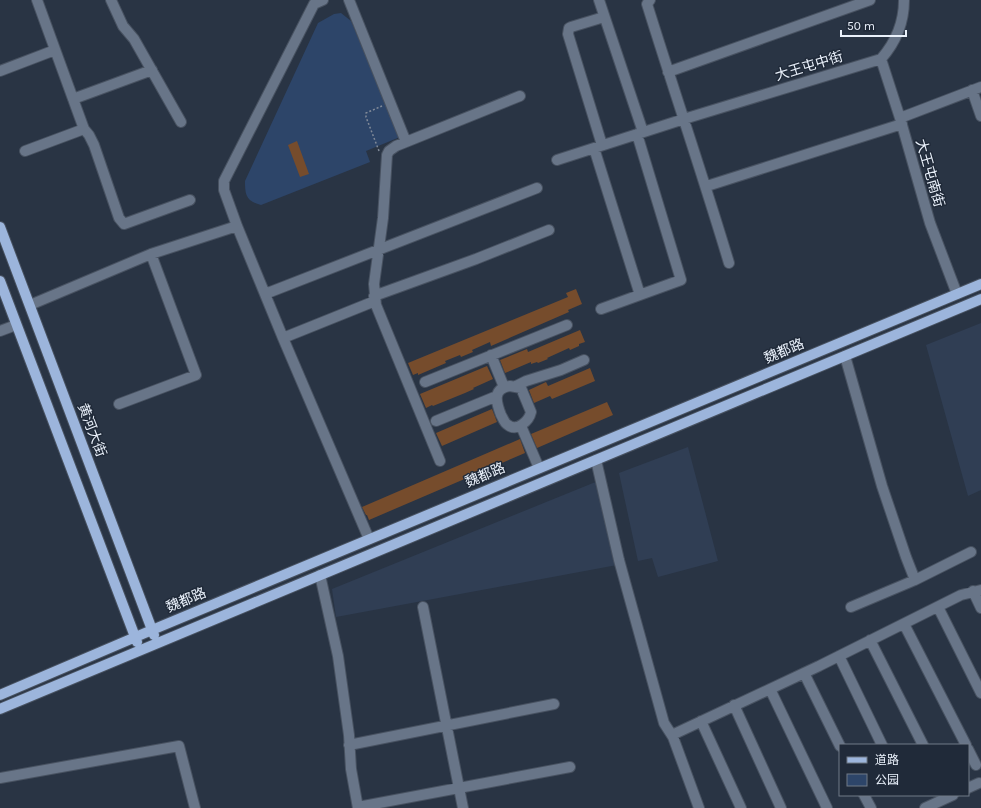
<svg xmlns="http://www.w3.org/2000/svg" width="981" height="808" font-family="Karla,'Noto Sans SC',sans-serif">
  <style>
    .built { fill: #303e54 }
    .green { fill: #2d4569 }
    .building { fill: #764c2c }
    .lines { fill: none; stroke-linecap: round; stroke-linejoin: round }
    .minor-casing { stroke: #485261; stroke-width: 12 }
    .major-casing { stroke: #485261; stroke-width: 12 }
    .path { stroke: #828b99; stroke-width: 1.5; stroke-dasharray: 2 2; stroke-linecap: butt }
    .minor { stroke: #687588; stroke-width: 10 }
    .major { stroke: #9cb5dc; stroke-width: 10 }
    .labels { text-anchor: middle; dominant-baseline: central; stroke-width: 3; stroke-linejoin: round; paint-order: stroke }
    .street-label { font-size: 14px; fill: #eaf1fb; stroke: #202a39 }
  </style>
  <rect width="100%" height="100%" fill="#293444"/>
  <path class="built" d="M 981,323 L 981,490 L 968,496 L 926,345 Z
    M 688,447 L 718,561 L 658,577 L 652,558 L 638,561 L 619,473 Z
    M 598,481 L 617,565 L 336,617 L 332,589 Z"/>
  <path class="green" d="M 341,13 L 351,21 L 400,137 L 366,151 L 370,162 L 261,205 C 246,201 245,195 245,181 L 318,23 L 334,14 Z"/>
  <path class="building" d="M 297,141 L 309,174 L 300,177 L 288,145 Z
    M 576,289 L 582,304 L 568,310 L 569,312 L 491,346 L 490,342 L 472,350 L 473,352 L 461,357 L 460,355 L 445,361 L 446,363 L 418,375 L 418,373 L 413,375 L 408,363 L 568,297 L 566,293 Z
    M 580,330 L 585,342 L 579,344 L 579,346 L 570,350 L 569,348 L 547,358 L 548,359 L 538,363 L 537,362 L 531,364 L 531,362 L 505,373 L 500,360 L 527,349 L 528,352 Z
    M 487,366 L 493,379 L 473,388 L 474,389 L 465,393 L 433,406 L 432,405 L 426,408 L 420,394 Z
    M 590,368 L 595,381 L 552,399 L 550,396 L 534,403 L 529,390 L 546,382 L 548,386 Z
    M 607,402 L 613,415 L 537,448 L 531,434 Z
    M 492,409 L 497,422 L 442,446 L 436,433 Z
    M 520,439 L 525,453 L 369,520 L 367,515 L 366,515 L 362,507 Z"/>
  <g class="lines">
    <g class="minor-casing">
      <path id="minor" d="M 37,0 L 84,129 L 89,135 L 94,145 L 119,218 L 124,224 L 190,200
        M 111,0 L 123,26 L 134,39 L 181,122
        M 349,0 L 406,142
        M 599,0 L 643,132
        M 650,0 L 647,4 C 674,91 703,176 729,263
        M 314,4 L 224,181 L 224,190 L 237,226 L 283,338 L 369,539
        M 314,4 L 323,0
        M 881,59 L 900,118 L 930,223 L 957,294
        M 0,71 L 55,50
        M 668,72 L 870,0
        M 972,90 L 981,116
        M 73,99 L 152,70
        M 900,118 L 981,87
        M 602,145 L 568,34 L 569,28 L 571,27 L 604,17
        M 594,148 L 640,295
        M 25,151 L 84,129
        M 557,160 L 684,119 L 881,59 C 896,42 904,23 904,0
        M 707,186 L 902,124
        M 265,294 L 537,188
        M 374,296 L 476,259 L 549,230
        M 30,305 L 151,254 L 237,226
        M 601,309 L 681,280 L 637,134
        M 0,331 L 16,325
        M 283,338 L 375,301
        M 491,355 L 504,387
        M 845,356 L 882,486 L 906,557 L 915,580
        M 425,382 L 567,325
        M 510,386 L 521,388 L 531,412 C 529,421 517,432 508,425 C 504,423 503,418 501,415 C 496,402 492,389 510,386 Z
        M 516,386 L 526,381 L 561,370 L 584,360
        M 119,404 L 196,375 L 151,254
        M 436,421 L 497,396
        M 521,426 L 539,468
        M 596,460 L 619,560 L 664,723 L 673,737 L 699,808
        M 440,461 L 376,305 L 374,284 L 383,218 L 387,155 L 389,151 L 396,146 L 520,96
        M 320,575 L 338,656 L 349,735 L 351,769 L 358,808
        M 973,591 L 981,608
        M 423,607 L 463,808
        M 851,607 L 915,580 L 971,552
        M 938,607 L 981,693
        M 904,624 L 966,745
        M 870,640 L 923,745
        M 839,656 L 882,745
        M 804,673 L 840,746
        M 770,689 L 827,808
        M 734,705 L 781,808
        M 701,721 L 741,808
        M 672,735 L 819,666 L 961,595 L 981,590
        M 349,745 L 554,704
        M 968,749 L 976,765
        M 0,778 L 179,746 L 195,808
        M 968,788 L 979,783
        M 864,795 L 871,808
        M 358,807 L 570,767
        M 925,808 L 953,795"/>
    </g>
    <g class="major-casing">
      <path id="major" d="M 0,227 L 154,635
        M 0,281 L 137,642
        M 0,695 L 152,630 L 981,284
        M 0,709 L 981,299"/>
    </g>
    <path class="path" d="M 379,151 L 366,117 L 366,113 L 382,106"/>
    <use href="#minor" class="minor"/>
    <use href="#major" class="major"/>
  </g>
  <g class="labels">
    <g class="street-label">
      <text transform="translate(809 66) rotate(-17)">大王屯中街</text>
      <text transform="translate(930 173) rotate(74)">大王屯南街</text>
      <text transform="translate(784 351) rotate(-23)">魏都路</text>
      <text transform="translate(92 430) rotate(69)">黄河大街</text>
      <text transform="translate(485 475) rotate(-23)">魏都路</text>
      <text transform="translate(186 600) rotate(-23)">魏都路</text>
    </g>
  </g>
  <rect x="839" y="744" width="130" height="52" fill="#202a39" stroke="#717a87"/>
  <rect x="847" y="757" width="20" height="6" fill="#9cb5dc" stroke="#717a87"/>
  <text x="875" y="764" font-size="12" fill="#eaf1fb">道路</text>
  <rect x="847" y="774" width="20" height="12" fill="#2d4569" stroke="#717a87"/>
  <text x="875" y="784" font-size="12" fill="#eaf1fb">公园</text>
  <path d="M841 30v6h65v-6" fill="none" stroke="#eaf1fb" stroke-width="2"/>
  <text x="847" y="30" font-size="12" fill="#eaf1fb" stroke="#202a39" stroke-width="3" paint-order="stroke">50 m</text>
</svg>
